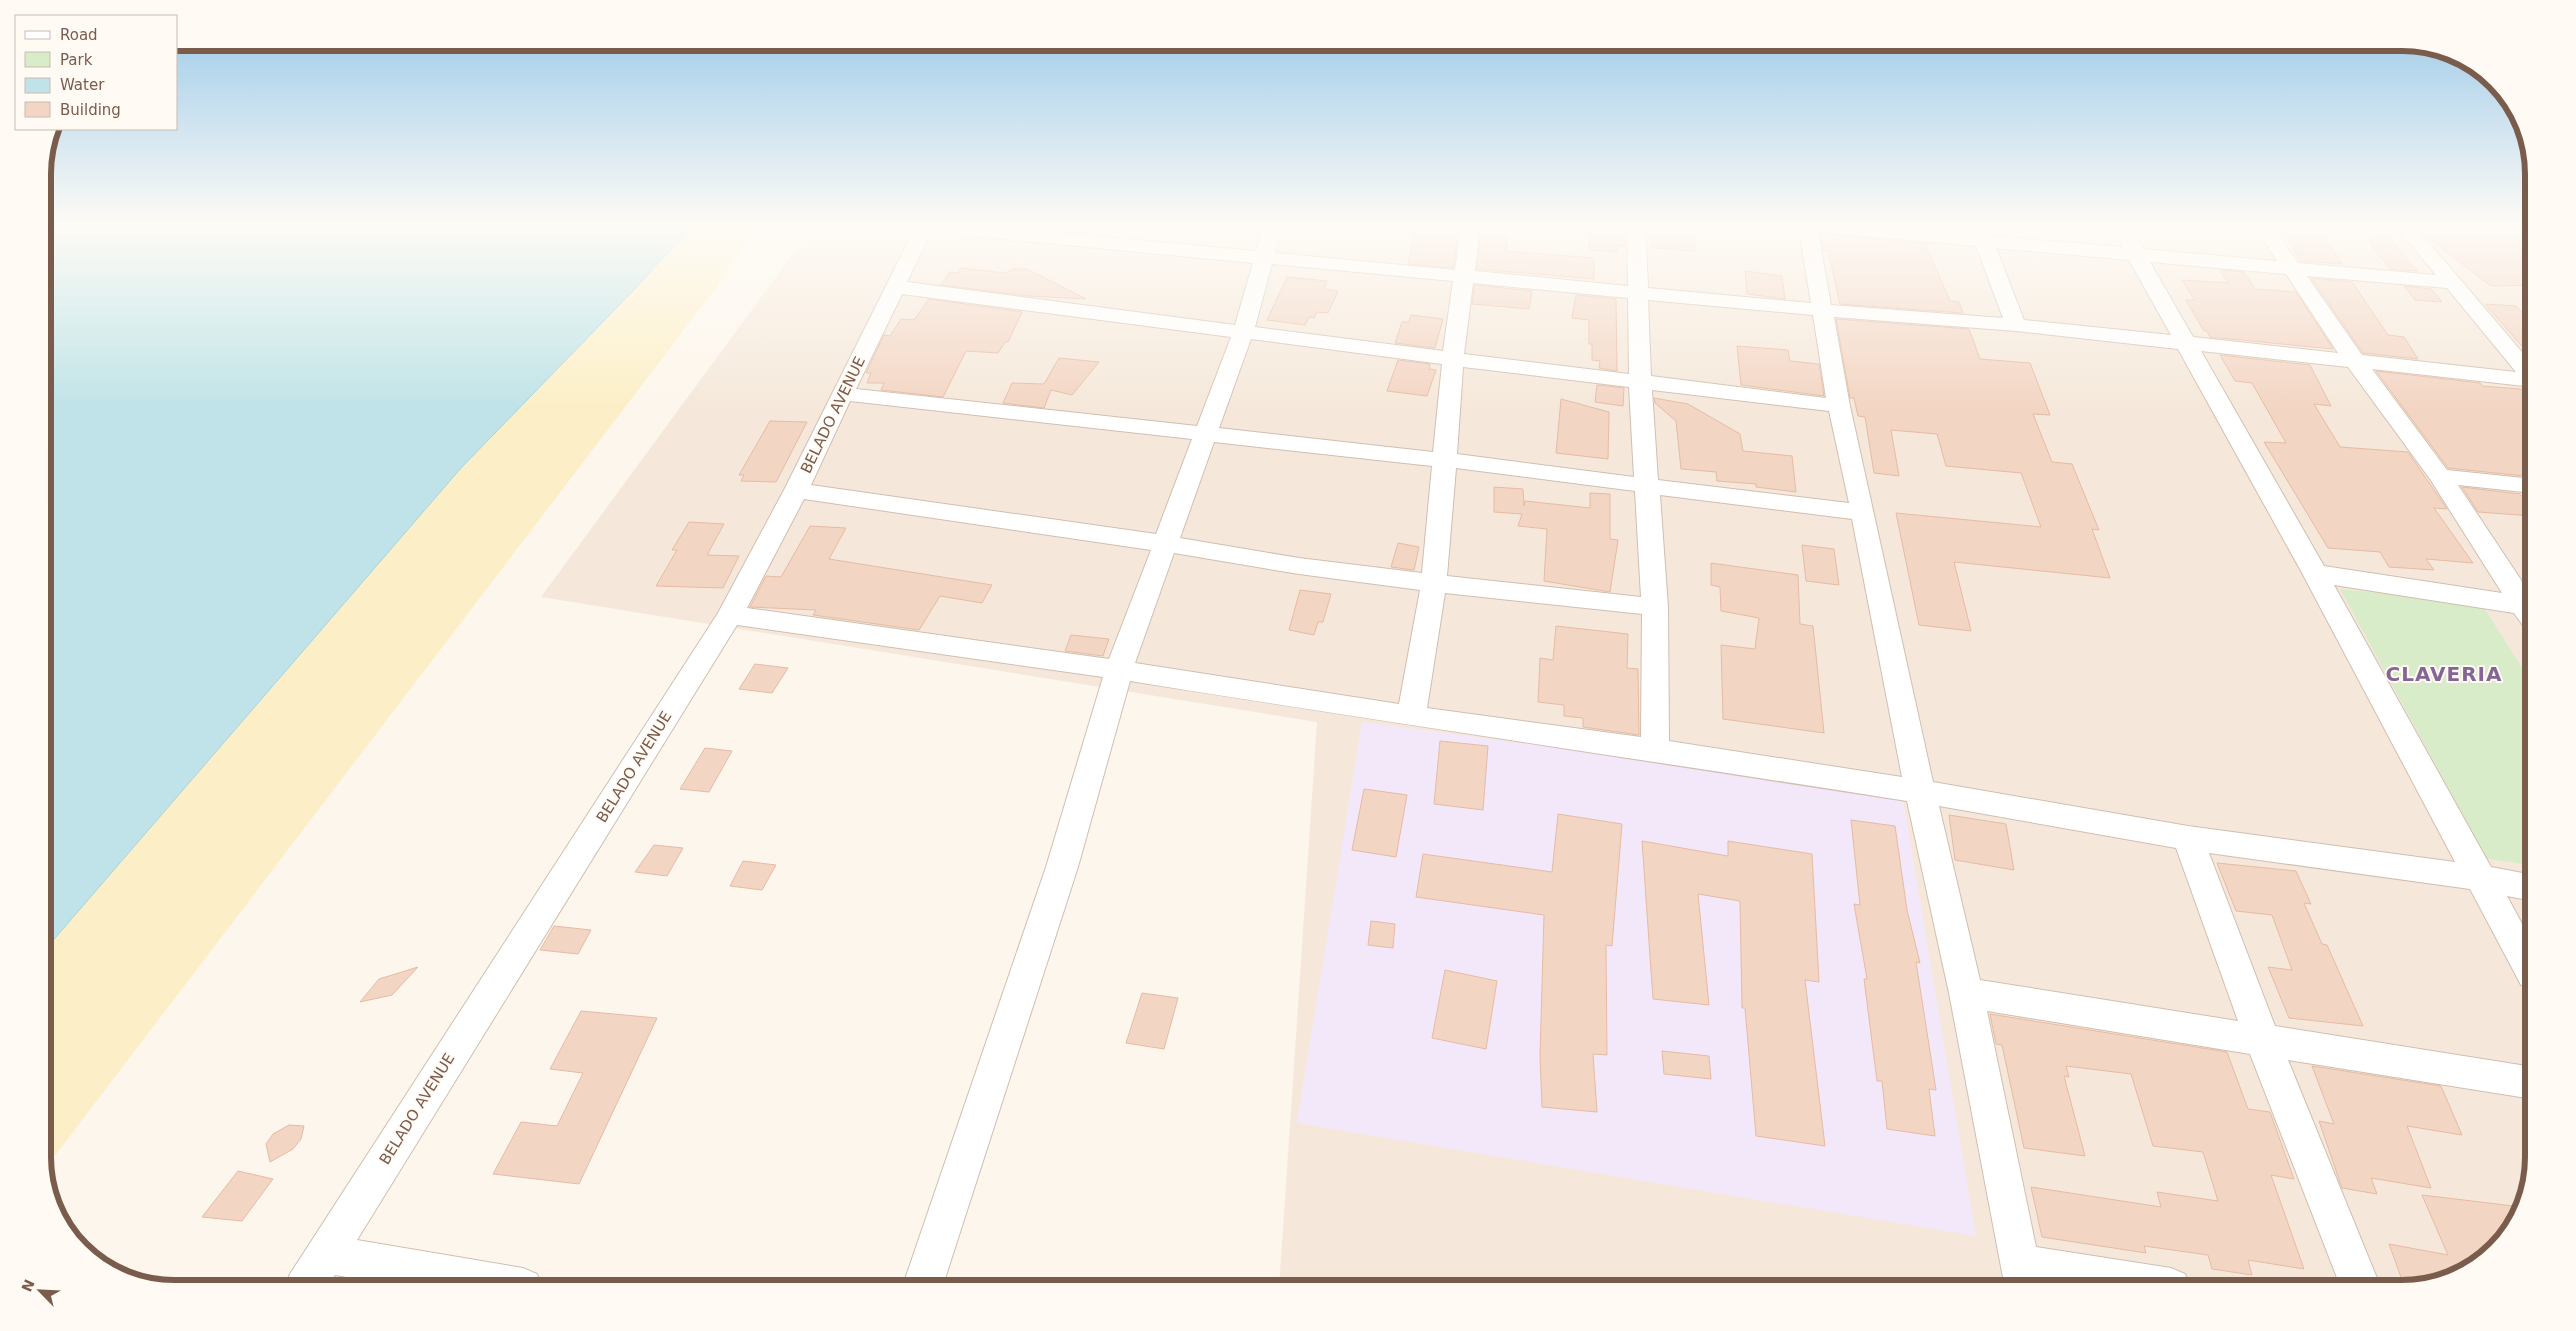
<svg xmlns="http://www.w3.org/2000/svg" width="2576" height="1331" font-family="'DejaVu Sans',sans-serif">
  <style>
    .residential { fill: #f5e8da }
    .education { fill: #f3e8fa }
    .green { fill: #d8ecc9 }
    .sand { fill: #fcefc7 }
    .water { fill: #bfe3e8; stroke: #a5d3da }
    .building { fill: #f3d5c3; stroke: #e6bba3 }
    .lines { fill: none; stroke-linecap: round; stroke-linejoin: round }
    .minor-casing { stroke: #d1beb0; stroke-width: 2 }
    .minor { fill: #fff; fill-rule: evenodd }
    .labels { text-anchor: middle; dominant-baseline: central; stroke-width: 4; stroke-linejoin: round; paint-order: stroke }
    .street-label { font-size: 15px; fill: #7a5c4d; stroke: #fffaf3 }
    .district-label { font-size: 20px; font-weight: bold; letter-spacing: 1px; fill: #846695; stroke: #fffaf3 }
    .rim { fill: none; stroke: #7a5c4d; stroke-width: 6 }
  </style>
  <rect width="100%" height="100%" fill="#fdf6ec"/>
  <path class="residential" d="M 812,224 L 2533,224 L 2533,1157 L 2520,1215 L 2468,1271 L 2402,1288 L 1279,1288 L 1317,722 L 541,597 L 806,236 Z"/>
  <path class="education" d="M 1362,722 L 1902,793 L 1976,1236 L 1297,1123 Z"/>
  <path class="green" d="M 2340,589 L 2481,603 L 2533,685 L 2533,865 L 2487,859 Z"/>
  <path class="sand" d="M 694,224 L 755,224 L 715,289 L 44,1170 L 43,952 L 461,468 L 632,292 Z"/>
  <path class="water" d="M 43,224 L 694,224 L 632,292 L 461,468 L 43,952 Z"/>
  <path class="building" d="M 1482,224 L 1502,224 L 1501,235 L 1507,236 L 1506,251 L 1594,258 L 1594,279 L 1477,269 Z
    M 1589,224 L 1625,224 L 1625,246 L 1617,246 L 1617,252 L 1589,250 Z
    M 1649,224 L 1694,224 L 1695,251 L 1652,248 Z
    M 2292,224 L 2316,224 L 2342,264 L 2300,261 L 2281,227 L 2294,228 Z
    M 2415,224 L 2499,224 L 2533,228 L 2533,285 L 2491,286 L 2427,237 Z
    M 1415,229 L 1459,232 L 1453,268 L 1408,264 Z
    M 2383,231 L 2417,271 L 2390,269 L 2369,242 Z
    M 1820,234 L 1925,243 L 1950,301 L 1959,302 L 1963,313 L 1840,304 L 1828,251 L 1823,251 Z
    M 961,268 L 1005,273 L 1013,269 L 1027,269 L 1086,299 L 1029,296 L 941,285 L 950,272 L 958,273 Z
    M 2220,270 L 2244,272 L 2255,289 L 2296,292 L 2333,349 L 2210,337 L 2207,331 L 2204,331 L 2186,300 L 2195,300 L 2182,280 L 2228,283 Z
    M 1745,271 L 1782,276 L 1785,299 L 1747,294 Z
    M 1287,277 L 1327,281 L 1324,289 L 1338,291 L 1328,313 L 1317,312 L 1314,318 L 1309,317 L 1305,325 L 1267,320 Z
    M 2311,278 L 2352,282 L 2388,335 L 2404,337 L 2418,359 L 2363,353 Z
    M 1475,285 L 1532,291 L 1529,309 L 1472,304 Z
    M 2404,286 L 2431,289 L 2442,302 L 2415,300 Z
    M 1576,295 L 1616,299 L 1617,371 L 1599,368 L 1600,361 L 1592,360 L 1592,344 L 1589,344 L 1589,320 L 1572,318 Z
    M 929,299 L 1022,312 L 1008,342 L 1006,341 L 998,353 L 966,351 L 943,397 L 881,390 L 884,383 L 867,383 L 871,373 L 866,373 L 884,335 L 890,336 L 901,319 L 914,320 Z
    M 2485,304 L 2516,306 L 2533,325 L 2533,359 Z
    M 1411,315 L 1443,319 L 1435,348 L 1395,343 L 1402,322 L 1409,322 Z
    M 1836,319 L 1969,329 L 1980,359 L 2030,363 L 2050,415 L 2033,414 L 2052,462 L 2072,464 L 2099,530 L 2092,529 L 2110,578 L 1954,562 L 1971,631 L 1919,625 L 1896,513 L 2041,527 L 2021,473 L 1946,466 L 1937,434 L 1891,430 L 1899,476 L 1874,473 L 1865,417 L 1858,416 L 1854,398 L 1850,398 Z
    M 1737,346 L 1788,350 L 1790,361 L 1819,364 L 1824,396 L 1741,385 Z
    M 2220,355 L 2310,365 L 2331,406 L 2314,404 L 2340,447 L 2408,452 L 2447,509 L 2434,508 L 2473,563 L 2426,559 L 2434,570 L 2389,567 L 2380,552 L 2328,548 L 2264,442 L 2286,443 L 2252,383 L 2235,381 Z
    M 1059,358 L 1099,362 L 1072,395 L 1051,390 L 1044,408 L 1003,403 L 1012,383 L 1044,384 Z
    M 1398,360 L 1430,364 L 1429,369 L 1436,370 L 1427,396 L 1387,391 Z
    M 2376,371 L 2480,383 L 2482,386 L 2533,390 L 2533,477 L 2448,468 Z
    M 1597,385 L 1624,388 L 1623,406 L 1595,402 Z
    M 1654,398 L 1688,404 L 1740,434 L 1743,451 L 1792,456 L 1796,492 L 1756,487 L 1756,484 L 1717,481 L 1716,472 L 1681,469 L 1676,421 L 1655,403 Z
    M 1561,399 L 1609,412 L 1608,459 L 1556,453 Z
    M 770,421 L 807,422 L 776,482 L 741,481 L 744,475 L 739,475 Z
    M 1494,487 L 1523,489 L 1524,506 L 1525,501 L 1590,508 L 1590,493 L 1610,494 L 1610,539 L 1618,540 L 1610,592 L 1544,581 L 1547,529 L 1518,526 L 1522,514 L 1494,512 Z
    M 2462,487 L 2520,494 L 2533,511 L 2533,516 L 2478,512 Z
    M 689,522 L 724,524 L 707,555 L 739,556 L 723,588 L 656,586 L 677,550 L 672,550 Z
    M 810,526 L 846,528 L 829,559 L 992,585 L 982,603 L 940,596 L 919,630 L 813,615 L 816,610 L 750,607 L 766,576 L 781,577 Z
    M 1398,543 L 1419,547 L 1414,570 L 1391,567 Z
    M 1802,545 L 1834,549 L 1839,585 L 1806,581 Z
    M 1711,563 L 1798,575 L 1800,624 L 1813,626 L 1824,733 L 1723,719 L 1721,645 L 1755,649 L 1759,618 L 1721,611 L 1720,587 L 1711,585 Z
    M 1300,590 L 1331,594 L 1323,622 L 1318,622 L 1314,635 L 1289,630 Z
    M 1556,626 L 1628,634 L 1627,668 L 1638,669 L 1639,735 L 1583,727 L 1583,718 L 1564,716 L 1564,705 L 1538,702 L 1540,658 L 1553,660 Z
    M 1071,635 L 1109,639 L 1103,656 L 1065,651 Z
    M 755,664 L 788,668 L 772,693 L 739,689 Z
    M 1440,741 L 1488,746 L 1483,810 L 1434,804 Z
    M 705,748 L 732,751 L 709,792 L 680,789 Z
    M 1364,789 L 1407,795 L 1396,857 L 1352,850 Z
    M 1558,814 L 1622,824 L 1612,946 L 1606,945 L 1607,1055 L 1593,1054 L 1597,1112 L 1542,1107 L 1540,1056 L 1544,915 L 1416,897 L 1423,854 L 1552,872 Z
    M 1949,815 L 2006,824 L 2014,870 L 1955,860 Z
    M 1851,820 L 1895,826 L 1907,910 L 1920,963 L 1916,962 L 1936,1090 L 1929,1089 L 1935,1136 L 1887,1129 L 1882,1081 L 1877,1081 L 1864,979 L 1867,979 L 1854,904 L 1860,905 Z
    M 1642,841 L 1728,856 L 1728,841 L 1812,854 L 1819,982 L 1805,980 L 1825,1146 L 1756,1136 L 1745,1008 L 1742,1008 L 1740,901 L 1698,894 L 1709,1005 L 1653,999 Z
    M 654,845 L 683,848 L 667,876 L 635,872 Z
    M 743,861 L 776,865 L 762,890 L 730,886 Z
    M 2217,863 L 2296,871 L 2311,904 L 2304,903 L 2322,944 L 2327,945 L 2363,1026 L 2289,1018 L 2268,967 L 2292,970 L 2272,915 L 2236,911 Z
    M 1371,921 L 1395,924 L 1393,948 L 1368,945 Z
    M 554,926 L 591,930 L 578,954 L 540,950 Z
    M 418,967 L 392,995 L 360,1002 L 379,979 Z
    M 1445,970 L 1497,981 L 1486,1049 L 1432,1038 Z
    M 1142,993 L 1178,998 L 1164,1049 L 1126,1043 Z
    M 581,1011 L 657,1018 L 579,1184 L 493,1174 L 521,1122 L 557,1126 L 583,1073 L 550,1069 Z
    M 1990,1014 L 2227,1052 L 2248,1109 L 2270,1112 L 2294,1179 L 2271,1175 L 2304,1269 L 2248,1260 L 2252,1275 L 2212,1269 L 2208,1255 L 2144,1246 L 2146,1253 L 2042,1237 L 2031,1187 L 2161,1207 L 2157,1192 L 2218,1201 L 2203,1152 L 2153,1146 L 2131,1074 L 2066,1066 L 2069,1077 L 2064,1076 L 2085,1156 L 2024,1148 L 2002,1045 L 1996,1044 Z
    M 1662,1051 L 1709,1056 L 1711,1079 L 1664,1074 Z
    M 2312,1066 L 2441,1086 L 2462,1135 L 2407,1126 L 2431,1188 L 2371,1178 L 2377,1194 L 2342,1188 L 2319,1121 L 2334,1124 Z
    M 289,1125 L 304,1126 L 301,1139 L 293,1149 L 270,1162 L 266,1144 L 273,1134 Z
    M 238,1171 L 273,1179 L 242,1221 L 202,1217 Z
    M 2422,1195 L 2522,1207 L 2520,1215 L 2468,1271 L 2405,1288 L 2389,1244 L 2448,1255 Z"/>
  <g class="lines">
    <g class="minor-casing">
      <path id="minor" d="M 917,224 L 960,224 L 1256,251 L 1265,224 L 1283,224 L 1275,253 L 1455,270 L 1462,224 L 1480,224 L 1475,271 L 1628,286 L 1627,224 L 1645,224 L 1648,288 L 1811,303 L 1799,230 L 1790,228 L 1788,224 L 1856,224 L 1972,234 L 1969,226 L 1970,224 L 1986,224 L 1991,236 L 2123,247 L 2110,224 L 2128,224 L 2143,249 L 2277,261 L 2253,224 L 2271,224 L 2298,263 L 2436,275 L 2394,224 L 2413,224 L 2533,365 L 2533,387 L 2372,369 L 2447,470 L 2533,479 L 2533,493 L 2458,485 L 2533,598 L 2533,630 L 2524,627 L 2514,613 L 2334,585 L 2491,867 L 2533,875 L 2533,901 L 2507,896 L 2533,944 L 2533,989 L 2521,985 L 2470,889 L 2209,853 L 2275,1026 L 2533,1067 L 2533,1099 L 2288,1060 L 2381,1288 L 2341,1288 L 2250,1054 L 1987,1011 L 2036,1247 L 2171,1268 L 2185,1274 L 2191,1288 L 2005,1288 L 1949,993 L 1907,801 C 1648,760 1389,723 1130,681 L 1078,867 L 942,1288 L 902,1288 L 1046,867 L 1103,677 L 737,625 L 357,1240 L 523,1268 L 537,1274 L 543,1288 L 412,1288 L 335,1275 L 326,1288 L 284,1288 L 290,1274 L 718,613 L 784,490 ZM 931,232 L 1253,263 L 1235,325 L 907,282 ZM 1818,232 L 1976,246 L 2003,318 L 1831,305 ZM 1996,248 L 2129,260 L 2171,335 L 2024,320 ZM 2150,262 L 2286,274 L 2338,353 L 2193,337 ZM 1272,264 L 1453,281 L 1443,351 L 1255,327 ZM 2307,276 L 2447,288 L 2516,372 L 2362,355 ZM 1473,283 L 1628,298 L 1629,374 L 1464,354 ZM 902,294 L 1231,337 L 1197,426 L 856,389 ZM 1648,300 L 1813,315 L 1826,398 L 1651,376 ZM 1834,317 L 2016,331 L 2178,349 L 2302,573 L 2455,862 L 2188,826 L 1933,782 L 1850,406 ZM 1251,339 L 1442,364 L 1433,452 L 1219,428 ZM 2201,351 L 2348,367 L 2430,479 L 2502,593 L 2324,566 ZM 1463,367 L 1629,387 L 1634,477 L 1457,454 ZM 1652,390 L 1829,411 L 1849,503 L 1658,480 ZM 850,401 L 1192,439 L 1156,534 L 811,485 ZM 1214,442 L 1432,466 L 1422,573 L 1299,558 L 1180,538 ZM 1456,468 L 1635,491 L 1641,597 L 1447,576 ZM 1660,495 L 1852,519 L 1902,777 L 1669,741 L 1668,607 ZM 804,499 L 1151,550 L 1109,659 L 747,608 ZM 1174,553 L 1299,574 L 1420,590 L 1399,704 L 1135,663 ZM 1445,593 L 1642,614 L 1641,737 L 1427,708 ZM 1939,806 L 2176,848 L 2238,1021 L 1980,980 Z"/>
    </g>
    <use href="#minor" class="minor"/>
  </g>
  <linearGradient id="sky" x2="0" y2="1"><stop stop-color="#97c7e8"/><stop offset="0.55" stop-color="#fefbf6"/><stop offset="1" stop-color="#fefbf6" stop-opacity="0"/></linearGradient>
  <rect width="2576" height="410" fill="url(#sky)"/>
  <g class="labels">
    <g class="street-label">
      <text transform="translate(833 415) rotate(-64)">BELADO AVENUE</text>
      <text transform="translate(634 767) rotate(-58)">BELADO AVENUE</text>
      <text transform="translate(417 1109) rotate(-58)">BELADO AVENUE</text>
    </g>
    <g class="district-label">
      <text x="2444" y="674">CLAVERIA</text>
    </g>
  </g>
  <path d="M0 0H2576V1331H0ZM174 51H2402A123 123 0 0 1 2525 174V1157A123 123 0 0 1 2402 1280H174A123 123 0 0 1 51 1157V174A123 123 0 0 1 174 51Z" fill="#fffaf3" fill-rule="evenodd"/>
  <path class="rim" d="M174 51H2402A123 123 0 0 1 2525 174V1157A123 123 0 0 1 2402 1280H174A123 123 0 0 1 51 1157V174A123 123 0 0 1 174 51Z"/>
  <rect x="15" y="15" width="162" height="115" fill="#fffaf3" stroke="#cabbb1"/>
  <rect x="25" y="31" width="25" height="8" fill="#ffffff" stroke="#cabbb1"/>
  <text x="60" y="40" font-size="15" fill="#7a5c4d">Road</text>
  <rect x="25" y="52" width="25" height="15" fill="#d8ecc9" stroke="#cabbb1"/>
  <text x="60" y="65" font-size="15" fill="#7a5c4d">Park</text>
  <rect x="25" y="78" width="25" height="15" fill="#bfe3e8" stroke="#cabbb1"/>
  <text x="60" y="90" font-size="15" fill="#7a5c4d">Water</text>
  <rect x="25" y="102" width="25" height="15" fill="#f3d5c3" stroke="#cabbb1"/>
  <text x="60" y="115" font-size="15" fill="#7a5c4d">Building</text>
  <g transform="translate(40 1291) rotate(294)" stroke="#fffaf3" stroke-width="4" paint-order="stroke">
  <path d="M0-4L9 19L0 12L-9 19Z" fill="#7a5c4d"/>
  <text y="-8" font-size="14" font-weight="bold" text-anchor="middle" fill="#7a5c4d">N</text>
  </g>
</svg>
